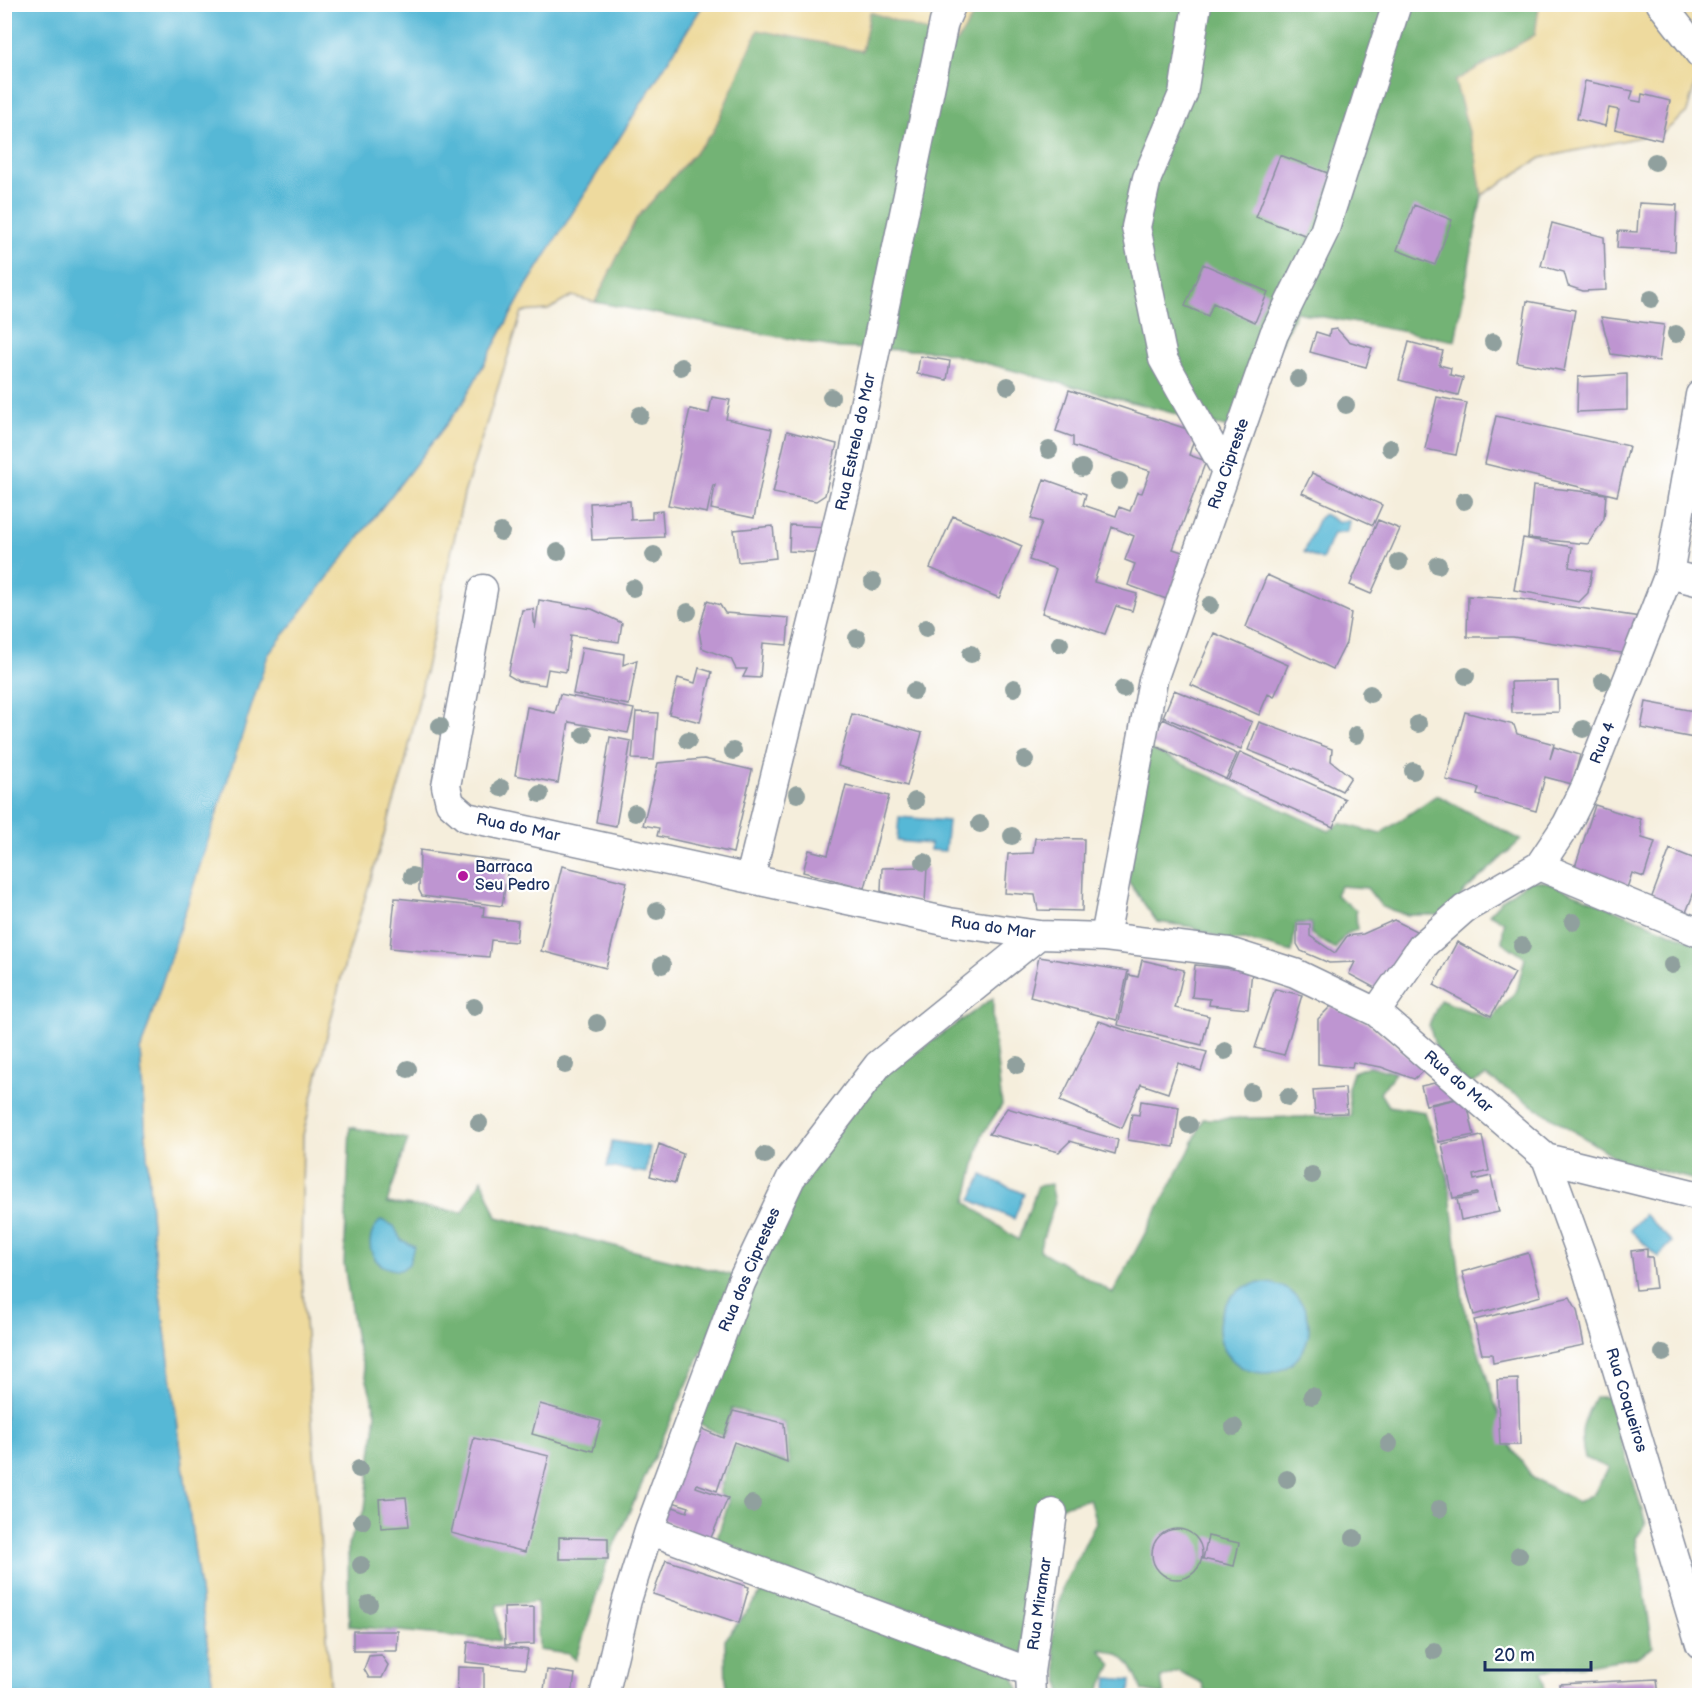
<svg xmlns="http://www.w3.org/2000/svg" width="1704" height="1700" font-family="'Balsamiq Sans',sans-serif">
  <style>
    .forest { fill: #73b375; stroke: #47716a; stroke-width: 1.5 }
    .sand { fill: #eeda9e; stroke: #84847e; stroke-width: 1.5 }
    .water { fill: #57b8d6; stroke: #39749a; stroke-width: 1.5 }
    .building { fill: #be95d1 }
    .lines { fill: none; stroke-linecap: round; stroke-linejoin: round }
    .minor-casing { stroke: #888e9d; stroke-width: 31 }
    .minor { stroke: #fff; stroke-width: 28 }
    .tree { fill: #90a09e }
    .poi-dot { fill: #b5179e; stroke: #fff; stroke-width: 2 }
    .labels { text-anchor: middle; dominant-baseline: central; stroke-width: 4.5; stroke-linejoin: round; paint-order: stroke }
    .street-label { font-size: 16px; fill: #1b2f5e; stroke: #fff }
    .poi-label { font-size: 16px; fill: #1b2f5e; stroke: #fff; text-anchor: start }
  </style>
  <rect width="100%" height="100%" fill="#fff"/>
  <filter id="ink" filterUnits="userSpaceOnUse"><feTurbulence type="fractalNoise" baseFrequency=".0167" numOctaves="2"/><feDisplacementMap in="SourceGraphic" scale="12" xChannelSelector="R" yChannelSelector="G"/><feConvolveMatrix kernelMatrix="1 2 1 2 8 2 1 2 1" color-interpolation-filters="sRGB"/></filter>
  <filter id="wash" filterUnits="userSpaceOnUse"><feTurbulence type="fractalNoise" baseFrequency=".008" numOctaves="4" result="noise"/><feDisplacementMap in="SourceGraphic" scale="24" xChannelSelector="R" yChannelSelector="G"/><feGaussianBlur stdDeviation="1.35" result="paint"/><feColorMatrix in="noise" values="0 0 0 0 0 0 0 0 0 0 0 0 0 0 0 0 0 1.4 0 .05"/><feComposite in="paint" operator="in"/></filter>
  <g filter="url(#wash)">
    <rect width="100%" height="100%" fill="#f5eedc"/>
    <path class="forest" d="M 1537,4 L 1539,7 L 1535,35 L 1455,81 L 1476,157 L 1482,195 L 1455,341 L 1296,312 L 1240,431 L 940,351 L 838,348 L 595,302 L 636,219 L 713,132 L 758,29 L 862,51 L 870,11 L 956,42 L 980,5 Z
      M 1146,747 L 1329,831 L 1340,823 L 1380,834 L 1437,795 L 1521,840 L 1463,893 L 1448,915 L 1407,915 L 1382,907 L 1367,888 L 1340,886 L 1336,895 L 1356,910 L 1357,930 L 1346,934 L 1335,949 L 1311,934 L 1311,923 L 1296,923 L 1292,952 L 1245,940 L 1227,941 L 1192,927 L 1157,922 L 1128,881 Z
      M 1530,880 L 1547,882 L 1699,944 L 1699,1181 L 1621,1161 L 1486,1076 L 1468,1085 L 1437,1052 L 1429,1025 L 1440,1000 L 1491,1019 L 1517,990 L 1525,958 L 1502,942 L 1504,922 L 1489,914 L 1502,900 Z
      M 993,998 L 993,1027 L 1002,1105 L 982,1135 L 966,1202 L 1018,1240 L 1038,1186 L 1051,1184 L 1055,1202 L 1039,1250 L 1113,1293 L 1189,1151 L 1203,1119 L 1351,1116 L 1348,1088 L 1353,1072 L 1369,1066 L 1395,1073 L 1380,1093 L 1388,1106 L 1425,1112 L 1448,1177 L 1463,1302 L 1507,1441 L 1533,1478 L 1578,1502 L 1593,1494 L 1609,1468 L 1585,1458 C 1578,1431 1583,1421 1595,1397 L 1608,1397 L 1646,1524 L 1636,1538 L 1653,1647 L 1637,1657 L 1542,1672 L 1546,1696 L 1225,1695 L 1204,1691 L 1202,1683 L 1178,1671 L 1161,1678 L 1164,1695 L 1142,1691 C 1134,1668 1125,1652 1100,1649 L 1112,1665 L 1097,1695 L 1062,1695 L 1052,1641 L 1062,1588 L 1096,1522 L 1089,1499 L 1051,1509 L 1023,1655 L 911,1610 L 849,1593 L 714,1547 L 729,1501 L 719,1493 L 735,1446 L 790,1464 L 785,1422 L 732,1409 L 723,1436 L 696,1422 L 797,1177 L 880,1078 Z
      M 350,1127 L 408,1139 L 387,1203 L 463,1212 L 482,1179 L 497,1217 L 736,1276 L 608,1559 L 576,1660 L 569,1654 L 539,1650 L 537,1602 L 497,1605 L 500,1641 L 349,1626 L 348,1544 L 365,1508 L 376,1413 L 356,1341 L 344,1264 Z
      M 769,1582 L 1011,1672 L 1022,1695 L 726,1695 L 725,1640 Z"/>
    <path class="sand" d="M 703,5 L 980,5 L 957,42 L 870,12 L 862,51 L 758,30 L 713,132 L 636,219 L 595,302 L 572,296 L 548,310 L 522,312 L 464,494 L 404,769 L 342,974 L 303,1135 L 301,1263 L 331,1695 L 214,1695 L 153,1242 L 140,1051 L 267,655 L 462,404 L 527,285 Z
      M 1537,5 L 1699,5 L 1699,70 L 1687,112 L 1664,132 L 1541,158 L 1482,195 L 1476,157 L 1455,81 L 1535,35 L 1539,7 Z"/>
    <path class="water" d="M 5,4 L 703,5 L 527,285 L 462,404 L 268,655 L 140,1051 L 153,1242 L 214,1695 L 5,1695 Z
      M 1324,514 L 1339,523 L 1341,521 L 1350,521 L 1348,532 L 1333,534 L 1322,560 L 1304,552 L 1319,518 Z
      M 899,817 L 948,821 L 945,851 L 930,850 L 930,844 L 897,841 Z
      M 612,1141 L 650,1147 L 646,1173 L 607,1167 Z
      M 982,1175 L 1024,1194 L 1014,1219 L 971,1200 Z
      M 1644,1214 L 1672,1242 L 1658,1257 L 1630,1230 Z
      M 381,1220 L 394,1226 L 401,1240 L 414,1246 L 409,1264 L 401,1270 C 371,1271 360,1240 381,1220 Z
      M1219 1328a45 45 0 1 1 90 0a45 45 0 1 1-90 0Z
      M 1108,1678 L 1131,1680 L 1130,1695 L 1106,1695 Z"/>
    <g id="blocks">
      <path class="building" d="M 1585,81 L 1633,91 L 1630,100 L 1641,102 L 1642,94 L 1670,101 L 1661,140 L 1615,129 L 1619,110 L 1609,108 L 1605,126 L 1577,119 Z
        M 1280,155 L 1333,175 L 1310,237 L 1256,217 Z
        M 1639,203 L 1677,205 L 1675,251 L 1617,248 L 1618,231 L 1637,232 Z
        M 1414,205 L 1452,220 L 1435,265 L 1397,250 Z
        M 1552,223 L 1604,237 L 1606,290 L 1583,291 L 1568,286 L 1564,272 L 1541,266 Z
        M 1203,264 L 1268,292 L 1255,322 L 1213,303 L 1208,316 L 1185,306 Z
        M 1527,301 L 1575,310 L 1564,371 L 1517,362 Z
        M 1601,317 L 1664,325 L 1659,361 L 1611,354 Z
        M 1337,329 L 1348,341 L 1372,348 L 1366,367 L 1310,352 L 1316,332 L 1329,336 L 1330,330 Z
        M 1409,342 L 1443,351 L 1439,365 L 1451,368 L 1450,375 L 1463,378 L 1458,395 L 1399,380 Z
        M 920,356 L 950,361 L 947,380 L 917,374 Z
        M 1627,374 L 1627,410 L 1577,412 L 1578,377 Z
        M 1069,390 L 1196,432 L 1189,455 L 1206,461 L 1173,549 L 1185,553 L 1169,600 L 1128,585 L 1135,564 L 1125,560 L 1134,536 L 1112,527 L 1094,582 L 1137,594 L 1132,611 L 1116,606 L 1105,634 L 1042,613 L 1056,569 L 1029,560 L 1042,522 L 1031,519 L 1044,479 L 1086,494 L 1083,505 L 1116,516 L 1119,507 L 1130,511 L 1137,492 L 1142,493 L 1150,471 L 1073,446 L 1073,437 L 1056,431 Z
        M 712,397 L 730,400 L 726,419 L 772,429 L 754,518 L 711,509 L 715,485 L 713,485 L 707,513 L 668,505 L 690,409 L 709,413 Z
        M 1437,397 L 1467,403 L 1456,455 L 1425,449 Z
        M 1496,416 L 1629,446 L 1617,496 L 1485,464 Z
        M 787,431 L 837,444 L 825,495 L 816,501 L 773,493 Z
        M 1312,473 L 1382,505 L 1373,525 L 1302,493 Z
        M 1533,486 L 1606,494 L 1604,519 L 1588,544 L 1528,538 Z
        M 630,501 L 631,520 L 652,519 L 652,512 L 662,511 L 664,537 L 592,540 L 590,503 Z
        M 953,516 L 1022,546 L 999,598 L 930,568 Z
        M 1378,520 L 1400,529 L 1371,594 L 1350,585 Z
        M 790,525 L 827,527 L 826,553 L 789,551 Z
        M 773,526 L 776,558 L 738,562 L 734,530 Z
        M 1523,538 L 1572,547 L 1569,567 L 1592,571 L 1588,593 L 1579,602 L 1514,590 Z
        M 1267,575 L 1351,613 L 1346,643 L 1333,669 L 1246,627 Z
        M 1468,596 L 1519,599 L 1640,617 L 1635,655 L 1513,637 L 1467,637 Z
        M 539,600 L 592,609 L 622,623 L 619,642 L 571,635 L 566,672 L 548,669 L 545,685 L 518,681 L 508,675 L 522,610 L 533,609 L 535,629 Z
        M 707,601 L 720,605 L 725,613 L 789,618 L 787,645 L 763,643 L 760,678 L 743,677 L 747,669 L 736,669 L 731,659 L 702,648 L 699,631 Z
        M 1214,633 L 1288,665 L 1274,697 L 1268,694 L 1259,715 L 1191,685 Z
        M 582,647 L 624,654 L 623,665 L 637,660 L 629,705 L 573,694 Z
        M 699,668 L 712,672 L 700,722 L 669,714 L 678,678 L 695,683 Z
        M 1558,681 L 1559,712 L 1512,713 L 1511,682 Z
        M 1174,690 L 1252,722 L 1241,749 L 1163,717 Z
        M 560,694 L 634,709 L 628,733 L 569,722 L 558,783 L 515,775 L 527,707 L 555,713 Z
        M 1646,702 L 1699,712 L 1694,738 L 1641,728 Z
        M 636,712 L 658,713 L 654,760 L 632,759 Z
        M 1465,712 L 1514,725 L 1517,734 L 1554,744 L 1550,759 L 1554,747 L 1580,755 L 1572,784 L 1545,777 L 1536,811 L 1477,795 L 1479,788 L 1446,780 Z
        M 852,714 L 922,733 L 907,786 L 838,766 Z
        M 1163,719 L 1237,754 L 1226,779 L 1151,744 Z
        M 1259,722 L 1332,749 L 1331,761 L 1351,777 L 1342,791 L 1301,771 L 1248,750 Z
        M 610,737 L 631,741 L 616,826 L 596,822 Z
        M 1240,752 L 1345,799 L 1333,827 L 1228,780 Z
        M 704,759 L 752,770 L 733,853 L 657,836 L 659,828 L 643,825 L 658,763 Z
        M 846,785 L 889,796 L 865,888 L 803,872 L 809,850 L 828,855 Z
        M 1595,805 L 1640,819 L 1642,838 L 1655,842 L 1644,877 L 1632,873 L 1627,888 L 1574,870 Z
        M 1035,838 L 1084,839 L 1082,911 L 1038,910 L 1035,895 L 1005,893 L 1008,854 L 1033,853 Z
        M 1670,849 L 1700,861 L 1700,877 L 1683,920 L 1648,907 Z
        M 420,850 L 509,862 L 502,906 L 422,896 L 419,890 Z
        M 562,866 L 627,882 L 606,968 L 541,951 Z
        M 927,867 L 925,903 L 881,891 L 882,868 Z
        M 395,898 L 484,907 L 483,917 L 518,921 L 516,942 L 491,940 L 489,957 L 390,948 Z
        M 1394,920 L 1418,932 L 1386,994 L 1349,974 L 1355,962 L 1329,963 L 1301,951 L 1297,944 L 1297,924 L 1310,924 L 1310,936 L 1335,953 L 1347,936 L 1363,934 Z
        M 1457,942 L 1515,973 L 1491,1016 L 1434,985 Z
        M 1039,957 L 1128,971 L 1117,1020 L 1030,997 Z
        M 1142,960 L 1184,970 L 1175,1008 L 1209,1016 L 1202,1045 L 1118,1025 L 1129,975 L 1138,977 Z
        M 1195,965 L 1252,971 L 1248,1009 L 1209,1005 L 1210,999 L 1192,997 Z
        M 1275,989 L 1302,995 L 1284,1055 L 1255,1048 Z
        M 1331,1006 L 1366,1022 L 1424,1070 L 1414,1079 L 1381,1067 L 1353,1062 L 1352,1068 L 1318,1064 L 1318,1019 Z
        M 1099,1021 L 1130,1032 L 1207,1052 L 1201,1071 L 1178,1063 L 1168,1093 L 1141,1084 L 1122,1128 L 1060,1101 Z
        M 1453,1079 L 1458,1098 L 1426,1105 L 1421,1086 Z
        M 1345,1088 L 1347,1113 L 1315,1114 L 1313,1090 Z
        M 1457,1099 L 1467,1103 L 1474,1135 L 1439,1142 L 1431,1105 Z
        M 1141,1101 L 1179,1107 L 1174,1147 L 1128,1140 L 1132,1114 L 1139,1115 Z
        M 1007,1108 L 1118,1140 L 1115,1154 L 1070,1141 L 1059,1152 L 989,1134 Z
        M 1482,1136 L 1489,1171 L 1473,1175 L 1474,1180 L 1491,1176 L 1499,1212 L 1461,1220 L 1457,1199 L 1477,1195 L 1477,1193 L 1453,1198 L 1442,1144 Z
        M 659,1144 L 683,1154 L 675,1183 L 650,1176 Z
        M 1647,1249 L 1647,1257 L 1652,1257 L 1656,1288 L 1636,1290 L 1631,1251 Z
        M 1528,1253 L 1541,1296 L 1474,1315 L 1462,1272 Z
        M 1570,1297 L 1577,1310 L 1584,1345 L 1493,1363 L 1492,1354 L 1482,1354 L 1474,1320 Z
        M 1518,1379 L 1520,1445 L 1500,1445 L 1497,1380 Z
        M 540,1404 L 601,1421 L 593,1451 L 532,1434 Z
        M 733,1411 L 784,1423 L 787,1462 L 734,1442 L 717,1491 L 697,1484 L 696,1487 L 728,1498 L 710,1540 L 659,1518 L 665,1504 L 687,1512 L 689,1507 L 666,1500 L 695,1426 L 723,1438 Z
        M 474,1438 L 549,1456 L 525,1552 L 451,1533 Z
        M 406,1497 L 409,1526 L 381,1528 L 379,1499 Z
        M1152 1554a25 25 0 1 1 50 0a25 25 0 1 1-50 0Z
        M 1208,1536 L 1239,1543 L 1234,1566 L 1203,1559 Z
        M 559,1537 L 608,1538 L 608,1559 L 559,1559 Z
        M 666,1560 L 749,1587 L 739,1623 L 653,1594 Z
        M 534,1607 L 534,1644 L 505,1645 L 504,1608 Z
        M 353,1631 L 398,1631 L 397,1651 L 353,1651 Z
        M 468,1642 L 528,1650 L 525,1669 L 466,1662 Z
        M 381,1655 L 388,1665 L 382,1678 L 369,1678 L 364,1669 L 369,1656 Z
        M 458,1667 L 484,1668 L 484,1696 L 457,1696 Z
        M 547,1670 L 575,1674 L 572,1696 L 543,1696 Z
        M 1657,1679 L 1659,1696 L 1560,1696 L 1559,1684 Z"/>
    </g>
  </g>
  <g filter="url(#ink)">
    <use href="#blocks" fill-opacity="0" stroke="#888e9d" stroke-width="1.5"/>
    <g class="lines">
      <g class="minor-casing">
        <path id="minor" d="M 1197,4 L 1183,94 L 1147,178 L 1136,227 L 1163,359 L 1226,471
          M 1661,4 L 1700,54
          M 1669,574 L 1700,582
          M 483,589 L 446,786 L 450,803 L 466,817 L 949,922 L 1039,935 L 1105,937 L 1229,952 L 1295,973 L 1376,1012 L 1546,1158 L 1700,1196
          M 1539,866 L 1700,933
          M 750,878 L 851,468 L 944,22 L 952,4
          M 1105,937 L 1153,680 L 1274,334 L 1324,232 L 1397,4
          M 1376,1012 L 1422,946 L 1464,909 L 1539,866 L 1567,824 L 1585,788 L 1669,574 L 1700,395
          M 1546,1158 L 1588,1273 L 1700,1644
          M 649,1530 L 1030,1672
          M 604,1696 L 627,1600 L 649,1530 L 741,1283 L 791,1178 L 878,1065 L 1039,935
          M 1031,1696 L 1030,1672 L 1053,1513"/>
      </g>
      <use href="#minor" class="minor"/>
    </g>
    <g class="tree">
      <circle cx="1655" cy="162" r="9"/>
      <circle cx="1651" cy="299" r="9"/>
      <circle cx="1676" cy="334" r="9"/>
      <circle cx="1493" cy="342" r="9"/>
      <circle cx="681" cy="367" r="9"/>
      <circle cx="1298" cy="379" r="9"/>
      <circle cx="1008" cy="386" r="9"/>
      <circle cx="831" cy="397" r="9"/>
      <circle cx="1346" cy="405" r="9"/>
      <circle cx="640" cy="415" r="9"/>
      <circle cx="1390" cy="448" r="9"/>
      <circle cx="1049" cy="450" r="9"/>
      <circle cx="1082" cy="468" r="9"/>
      <circle cx="1119" cy="481" r="9"/>
      <circle cx="1464" cy="501" r="9"/>
      <circle cx="501" cy="532" r="9"/>
      <circle cx="558" cy="552" r="9"/>
      <circle cx="654" cy="555" r="9"/>
      <circle cx="1399" cy="562" r="9"/>
      <circle cx="1438" cy="565" r="9"/>
      <circle cx="873" cy="582" r="9"/>
      <circle cx="633" cy="588" r="9"/>
      <circle cx="1210" cy="605" r="9"/>
      <circle cx="688" cy="612" r="9"/>
      <circle cx="926" cy="628" r="9"/>
      <circle cx="857" cy="638" r="9"/>
      <circle cx="1060" cy="644" r="9"/>
      <circle cx="971" cy="654" r="9"/>
      <circle cx="1466" cy="676" r="9"/>
      <circle cx="1603" cy="681" r="9"/>
      <circle cx="1014" cy="688" r="9"/>
      <circle cx="1123" cy="689" r="9"/>
      <circle cx="914" cy="691" r="9"/>
      <circle cx="1370" cy="694" r="9"/>
      <circle cx="1418" cy="724" r="9"/>
      <circle cx="440" cy="726" r="9"/>
      <circle cx="1583" cy="729" r="9"/>
      <circle cx="584" cy="735" r="9"/>
      <circle cx="1356" cy="735" r="9"/>
      <circle cx="688" cy="740" r="9"/>
      <circle cx="733" cy="751" r="9"/>
      <circle cx="1025" cy="760" r="9"/>
      <circle cx="1413" cy="771" r="9"/>
      <circle cx="501" cy="788" r="9"/>
      <circle cx="540" cy="794" r="9"/>
      <circle cx="797" cy="794" r="9"/>
      <circle cx="915" cy="801" r="9"/>
      <circle cx="635" cy="813" r="9"/>
      <circle cx="980" cy="824" r="9"/>
      <circle cx="1012" cy="836" r="9"/>
      <circle cx="924" cy="862" r="9"/>
      <circle cx="412" cy="876" r="9"/>
      <circle cx="657" cy="911" r="9"/>
      <circle cx="1573" cy="922" r="9"/>
      <circle cx="1522" cy="946" r="9"/>
      <circle cx="662" cy="965" r="9"/>
      <circle cx="1672" cy="965" r="9"/>
      <circle cx="474" cy="1007" r="9"/>
      <circle cx="597" cy="1023" r="9"/>
      <circle cx="1225" cy="1051" r="9"/>
      <circle cx="565" cy="1065" r="9"/>
      <circle cx="1017" cy="1065" r="9"/>
      <circle cx="408" cy="1069" r="9"/>
      <circle cx="1251" cy="1092" r="9"/>
      <circle cx="1288" cy="1097" r="9"/>
      <circle cx="479" cy="1123" r="9"/>
      <circle cx="1189" cy="1125" r="9"/>
      <circle cx="765" cy="1155" r="9"/>
      <circle cx="1312" cy="1175" r="9"/>
      <circle cx="1663" cy="1353" r="9"/>
      <circle cx="1312" cy="1396" r="9"/>
      <circle cx="1234" cy="1427" r="9"/>
      <circle cx="1389" cy="1444" r="9"/>
      <circle cx="359" cy="1469" r="9"/>
      <circle cx="1287" cy="1479" r="9"/>
      <circle cx="752" cy="1504" r="9"/>
      <circle cx="1439" cy="1509" r="9"/>
      <circle cx="362" cy="1521" r="9"/>
      <circle cx="1354" cy="1538" r="9"/>
      <circle cx="1519" cy="1555" r="9"/>
      <circle cx="361" cy="1565" r="9"/>
      <circle cx="369" cy="1604" r="9"/>
      <circle cx="1434" cy="1651" r="9"/>
    </g>
  </g>
  <circle class="poi-dot" cx="463" cy="876" r="6"/>
  <g class="labels">
    <g class="street-label">
      <text transform="translate(856 442) rotate(-78)">Rua Estrela do Mar</text>
      <text transform="translate(1229 464) rotate(-71)">Rua Cipreste</text>
      <text transform="translate(1603 743) rotate(-69)">Rua 4</text>
      <text transform="translate(518 828) rotate(12)">Rua do Mar</text>
      <text transform="translate(993 928) rotate(8)">Rua do Mar</text>
      <text transform="translate(1458 1082) rotate(41)">Rua do Mar</text>
      <text transform="translate(750 1270) rotate(-67)">Rua dos Ciprestes</text>
      <text transform="translate(1626 1400) rotate(73)">Rua Coqueiros</text>
      <text transform="translate(1040 1604) rotate(-82)">Rua Miramar</text>
    </g>
    <g class="poi-label">
      <text x="475" y="867">Barraca<tspan x="475" dy="18">Seu Pedro</tspan></text>
    </g>
  </g>
  <rect width="1704" height="1700" fill="none" stroke="#fff" stroke-width="24"/>
  <path d="M1485 1661v9h106v-9" fill="none" stroke="#1b2f5e" stroke-width="3"/>
  <text x="1494" y="1661" font-size="18" fill="#1b2f5e" stroke="#ffffff" stroke-width="4.5" paint-order="stroke">20 m</text>
</svg>
